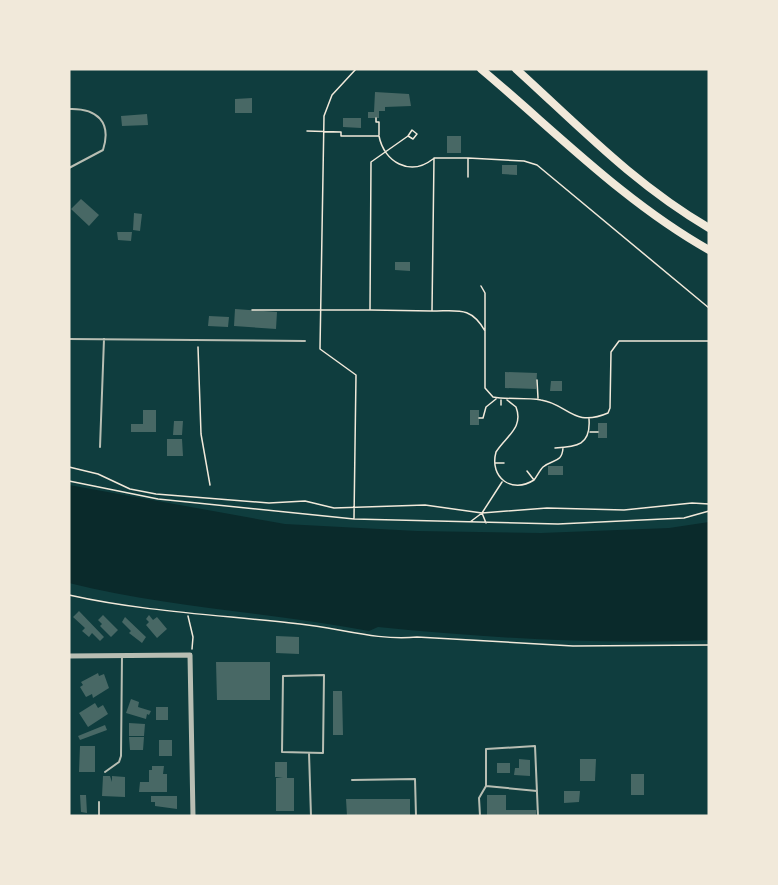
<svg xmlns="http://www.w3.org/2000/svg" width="778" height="885" font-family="Spectral,serif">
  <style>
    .water { fill: #0a2a2b }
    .building { fill: #486865 }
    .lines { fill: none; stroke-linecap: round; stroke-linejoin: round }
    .path { stroke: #f1e9da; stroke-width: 1.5 }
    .service { stroke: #b8beb3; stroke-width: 2 }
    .minor { stroke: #b8beb3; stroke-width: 5 }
    .primary { stroke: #f1e9da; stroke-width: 8 }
  </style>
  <rect width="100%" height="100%" fill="#0f3d3e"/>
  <path class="water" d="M 69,485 L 285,524 L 417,531 L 541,533 L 669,528 L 709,522 L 709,640 C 598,645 489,638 378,627 L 369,631 C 269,612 168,608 69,583 Z"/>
  <path class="building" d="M 375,92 L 409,94 L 411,106 L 385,107 L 385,111 L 379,111 L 379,118 L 368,118 L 368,112 L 374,112 Z
    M 252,98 L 252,113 L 235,113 L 235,99 Z
    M 147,114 L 148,125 L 122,126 L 121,116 Z
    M 343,118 L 361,118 L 361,128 L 343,127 Z
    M 447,136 L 461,136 L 461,153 L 447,153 Z
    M 502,165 L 517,165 L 517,175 L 502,174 Z
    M 81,199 L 99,215 L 89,226 L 71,209 Z
    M 134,213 L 142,214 L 140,231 L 133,230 Z
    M 117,232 L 132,232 L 131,241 L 118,240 Z
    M 395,262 L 410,262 L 410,271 L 395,270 Z
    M 235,309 L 277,312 L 276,329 L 234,326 Z
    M 209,316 L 229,317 L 228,327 L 208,326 Z
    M 505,372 L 537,373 L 536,389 L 505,388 Z
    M 551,381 L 562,381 L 562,391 L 550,391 Z
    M 143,410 L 156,410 L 156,432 L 131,432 L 131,424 L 143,424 Z
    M 470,410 L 479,410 L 479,425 L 470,425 Z
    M 174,421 L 183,421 L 182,435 L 173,435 Z
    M 598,423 L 607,423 L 607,438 L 598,438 Z
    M 167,439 L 182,439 L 183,456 L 167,456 Z
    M 548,466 L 563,466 L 563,475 L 548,475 Z
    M 79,611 L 104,637 L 100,641 L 92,633 L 89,637 L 82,631 L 85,628 L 73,617 Z
    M 103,615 L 118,630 L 111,637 L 100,626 L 102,624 L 98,620 Z
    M 149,615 L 153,620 L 157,617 L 167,629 L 157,638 L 146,625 L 149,622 L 146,619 Z
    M 125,617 L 146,637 L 142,643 L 129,633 L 131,631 L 122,622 Z
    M 276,636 L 299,637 L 299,654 L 276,653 Z
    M 216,662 L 270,662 L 270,700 L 217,700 Z
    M 98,673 L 99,676 L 104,674 L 109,688 L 93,698 L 92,694 L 86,697 L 80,687 L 83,685 L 81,682 Z
    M 333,691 L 342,691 L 343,735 L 333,735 Z
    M 131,699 L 139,702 L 138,707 L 151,711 L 149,715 L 147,714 L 146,719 L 126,713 Z
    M 95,703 L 98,708 L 103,705 L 108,714 L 88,727 L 79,713 Z
    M 156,707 L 168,707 L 168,720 L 156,720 Z
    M 129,723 L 145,724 L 144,736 L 129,736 Z
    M 105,725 L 107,730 L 80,740 L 78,736 Z
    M 129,737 L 144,737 L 143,750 L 130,750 Z
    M 159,740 L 172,740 L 172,756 L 159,756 Z
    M 80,746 L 95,746 L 95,772 L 79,772 Z
    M 519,759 L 530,760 L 530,776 L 514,775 L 515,768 L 519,768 Z
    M 580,759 L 596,759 L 595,781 L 580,781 Z
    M 275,762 L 287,762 L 287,778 L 294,778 L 294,811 L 276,811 L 276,778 L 283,777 L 275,777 Z
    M 497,763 L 510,763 L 510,773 L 497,773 Z
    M 152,766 L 164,766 L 163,774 L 167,774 L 167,792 L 139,792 L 140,782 L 149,782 L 149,770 L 152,770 Z
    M 631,774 L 644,774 L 644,795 L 631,795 Z
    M 103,776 L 110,776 L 112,782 L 112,776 L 125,777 L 125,797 L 102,796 Z
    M 564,791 L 580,791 L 579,802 L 564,803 Z
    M 80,795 L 86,795 L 87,813 L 81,812 Z
    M 487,795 L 506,795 L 506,810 L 536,810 L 536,816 L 487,816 Z
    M 151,796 L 177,796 L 177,809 L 155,806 L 155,802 L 151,802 Z
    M 346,799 L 410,799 L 410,816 L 347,816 Z"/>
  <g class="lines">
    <path class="path" d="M 376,118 L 376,122 L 379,122 L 379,135
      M 307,131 L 341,132 L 341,136 L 379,136 C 384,162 410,177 433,159
      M 468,158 L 524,161 L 537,165 L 709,308
      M 468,177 L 468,158 L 434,158 L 432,311 C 458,311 471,306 485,331
      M 481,286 L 485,293 L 485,388 L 493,397 C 508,400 525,397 541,400 C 568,404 573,428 608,413 L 610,408 L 611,352 L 619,341 L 709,341
      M 252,310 L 370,310 L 371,162 L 408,136 L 413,139 L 417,134 L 412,130 L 408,136
      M 371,310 L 432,311
      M 198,347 L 201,434 L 210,485
      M 537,380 L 538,398
      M 507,400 L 516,407 C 524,428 506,436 496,452 C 489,478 512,494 534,480
      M 501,405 L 501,400
      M 479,418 L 483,418 L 486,407 L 496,399
      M 590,432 L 598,432
      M 555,448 C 577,447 591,445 589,419
      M 495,463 L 504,463
      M 69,467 L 98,474 L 130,489 L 156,494 L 269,503 L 305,501 L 334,508 L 425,505 L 482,513 L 547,508 L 624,510 L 692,503 L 709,504
      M 527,471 L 534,480 C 537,476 540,470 543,467 C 553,459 562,463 563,448
      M 69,481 L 158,499 L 354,519 L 558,524 L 684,518 L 709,511
      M 482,513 L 486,523
      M 354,518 L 356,375 L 320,349 L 324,116 L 332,95 L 356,69
      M 470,522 L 482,513 L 502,482
      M 69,595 C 145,612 222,615 300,624 C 339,628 377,641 417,637 L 573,646 L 709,645
      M 188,616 L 193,637 L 192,649"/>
    <path class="service" d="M 69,109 C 97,108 112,122 103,150 L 69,168
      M 69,339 L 305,341
      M 100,447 L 104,339
      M 324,675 L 323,753 L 282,752 L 283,676 Z
      M 309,753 L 311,816
      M 105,772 L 119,762 L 121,756 L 122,655
      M 352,780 L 415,779 L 416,816
      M 486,786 L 537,791
      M 99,802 L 99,816
      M 480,816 L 479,798 L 486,786 L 486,749 L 535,746 L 538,816"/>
    <path class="minor" d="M 69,656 L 190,655 L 193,816"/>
    <path class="primary" d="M 481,69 C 555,131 624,202 709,250
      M 516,69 C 580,127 634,184 709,228"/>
  </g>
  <rect width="778" height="885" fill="none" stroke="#f1e9da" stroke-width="141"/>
</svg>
